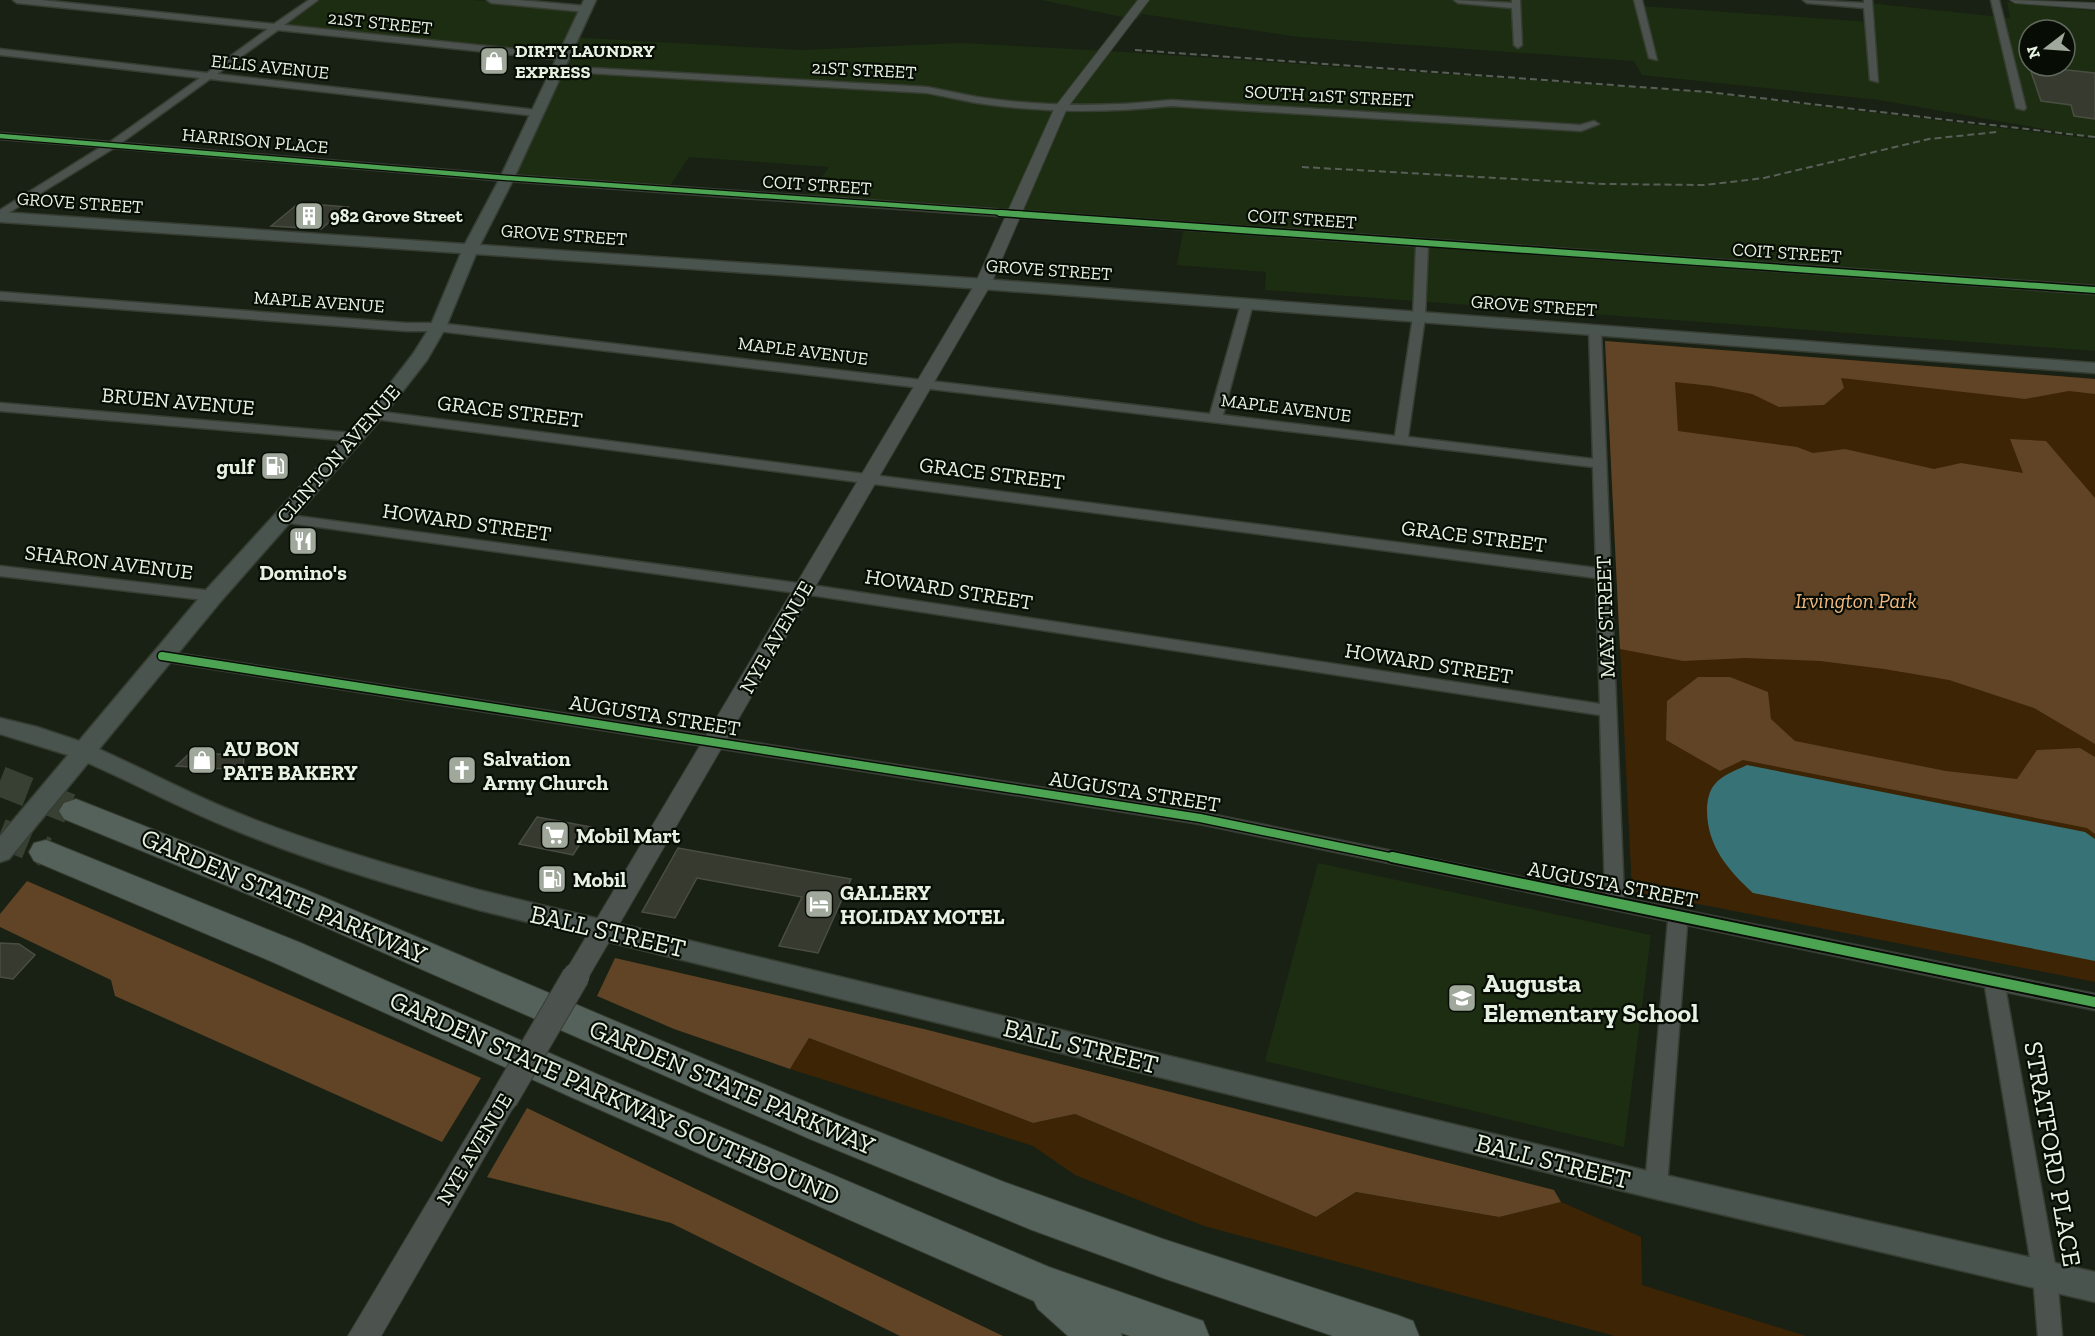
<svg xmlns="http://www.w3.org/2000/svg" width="2095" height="1336" font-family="'Zilla Slab',serif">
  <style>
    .built { fill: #1c2d11; fill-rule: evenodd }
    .green { fill: #3c2404 }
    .forest { fill: #604425 }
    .water { fill: #377276 }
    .building { fill: #373a2f; stroke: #4a4e42; stroke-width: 1.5 }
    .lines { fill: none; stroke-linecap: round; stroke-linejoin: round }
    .motorway-tunnel { stroke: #384033; stroke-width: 30; stroke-dasharray: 30 15; stroke-linecap: butt }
    .minor-casing { stroke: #373d32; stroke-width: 3 }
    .tertiary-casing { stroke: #373d32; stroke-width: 2 }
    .secondary-casing { stroke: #373d32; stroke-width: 3 }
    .motorway-casing { stroke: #373d32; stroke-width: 2 }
    .minor { fill: #4c534e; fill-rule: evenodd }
    .tertiary { fill: #4c534e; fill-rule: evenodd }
    .secondary { fill: #4a544f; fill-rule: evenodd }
    .motorway { fill: #55625b; fill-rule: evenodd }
    .rail { stroke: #595f58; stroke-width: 2; stroke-dasharray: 7 4; stroke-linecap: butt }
    .tertiary-bridge-casing { stroke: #373d32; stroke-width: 29; stroke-linecap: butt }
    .tertiary-bridge { stroke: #4c534e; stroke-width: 27 }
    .cycleway-far3-casing { stroke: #070d05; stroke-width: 7 }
    .cycleway-far2-casing { stroke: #070d05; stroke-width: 9 }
    .cycleway-far1-casing { stroke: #070d05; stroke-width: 11 }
    .cycleway-casing { stroke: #070d05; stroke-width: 14 }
    .cycleway-far3 { stroke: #4ca352; stroke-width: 4.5 }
    .cycleway-far2 { stroke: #4ca352; stroke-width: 6 }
    .cycleway-far1 { stroke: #4ca352; stroke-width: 8 }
    .cycleway { stroke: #4ca352; stroke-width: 10 }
    .labels { text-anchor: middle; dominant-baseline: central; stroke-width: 4.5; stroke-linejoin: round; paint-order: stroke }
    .far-street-label { font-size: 18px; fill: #e7f1e2; stroke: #070d05 }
    .far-poi-label { font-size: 18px; font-weight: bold; fill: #e7f1e2; stroke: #070d05; text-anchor: start }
    .street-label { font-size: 21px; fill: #e7f1e2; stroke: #070d05 }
    .poi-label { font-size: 21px; font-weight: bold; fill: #e7f1e2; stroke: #070d05; text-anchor: start }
    .park-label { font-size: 21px; font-style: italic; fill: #f0b881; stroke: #070d05 }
    .near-street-label { font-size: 26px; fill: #e7f1e2; stroke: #070d05 }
    .near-poi-label { font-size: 26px; font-weight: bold; fill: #e7f1e2; stroke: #070d05; text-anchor: start }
  </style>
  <rect width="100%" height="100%" fill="#192114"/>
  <path class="built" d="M 321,0 L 473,0 L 579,10 L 556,54 L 283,27 Z
    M 1042,0 L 1638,0 L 1641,6 L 1871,22 L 1868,3 L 2010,18 L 2007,2 L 2095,11 L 2095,138 L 1879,100 L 1642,75 L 1634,61 L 1299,37 L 1142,14 L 1136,20 ZM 2029,30 L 2065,30 L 2065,66 L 2029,66 Z
    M 568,37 L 802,50 L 961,43 L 1110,51 L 1704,92 L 2095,139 L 2095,351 L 1265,290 L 1266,272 L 1177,265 L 1184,226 L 806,199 L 829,167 L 689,157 L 667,190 L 503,177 Z
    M 1318,863 L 1651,935 L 1624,1147 L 1265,1061 Z"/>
  <path class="green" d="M 1605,341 L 2095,379 L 2095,982 L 1632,891 Z
    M 809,1038 L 1033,1123 L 1075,1114 L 1316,1217 L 1356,1192 L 1499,1217 L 1561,1202 L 1641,1237 L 1642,1285 L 1806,1336 L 1615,1336 L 1204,1226 L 1075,1175 L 1033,1146 L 790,1069 Z"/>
  <path class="forest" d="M 1605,341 L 2095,379 L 2095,394 L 2069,391 L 2025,399 L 1841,378 L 1844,388 L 1824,405 L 1779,407 L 1752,394 L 1712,386 L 1675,382 L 1678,431 L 1797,447 L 1813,453 L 1845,449 L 1934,469 L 1961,463 L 2023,473 L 2010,439 L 2046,441 L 2095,498 L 2095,744 L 2034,708 L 1949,680 L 1884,669 L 1820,661 L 1746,658 L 1683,661 L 1620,649 Z
    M 1698,677 L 1730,677 L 1768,692 L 1771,719 L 1795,741 L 1946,771 L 2017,779 L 2037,750 L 2080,748 L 2095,757 L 2095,834 L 2087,828 L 1743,760 L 1720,771 L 1666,740 L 1667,701 Z
    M 27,881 L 481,1078 L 442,1142 L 115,996 L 111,980 L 0,927 L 0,914 Z
    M 615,958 L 924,1029 L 1554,1190 L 1561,1202 L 1499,1217 L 1356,1192 L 1316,1217 L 1075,1114 L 1033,1123 L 809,1038 L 790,1069 L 674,1029 L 597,996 Z
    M 527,1108 L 1003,1336 L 900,1336 L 671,1223 L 487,1177 Z"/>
  <path class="water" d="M 1747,765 L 2085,832 L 2095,839 L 2095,961 L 1753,893 C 1728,870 1707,846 1707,810 C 1707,802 1709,790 1715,784 C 1722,775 1737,770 1747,765 Z"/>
  <path class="building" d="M 2029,66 L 2095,73 L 2095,119 L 2074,116 L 2071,105 L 2041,101 Z
    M 299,203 L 348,207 L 321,229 L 271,226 Z
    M 192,751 L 244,757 L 243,770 L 176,766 Z
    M 537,817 L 591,827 L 573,855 L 519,844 Z
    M 678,848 L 851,879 L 818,953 L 779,946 L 802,897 L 697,878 L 675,918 L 642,912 Z
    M 0,943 L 19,944 L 35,955 L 13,979 L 0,977 Z"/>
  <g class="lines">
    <path class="motorway-tunnel" d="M 0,781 L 76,811
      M 0,833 L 46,852"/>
    <g class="minor-casing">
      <path id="minor" d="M 13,0 L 41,0 L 274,24 L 309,0 L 318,0 L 284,25 L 562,54 L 567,57 L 562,60 L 278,30 L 217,74 L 536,110 L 541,113 L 536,116 L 210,79 L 121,143 L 507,175 L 2095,286 L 2095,294 L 1428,246 L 1425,317 L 1408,437 L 1593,459 L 1589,330 L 1595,326 L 1601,330 L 1624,898 L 2095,994 L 2095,1010 L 2006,992 L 2057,1276 L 2062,1336 L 2038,1336 L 2033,1276 L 1985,987 L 1687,925 L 1667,1186 L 1664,1193 L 1656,1196 L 1648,1193 L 1645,1186 L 1668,921 L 1200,824 L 162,661 L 154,656 L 162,651 L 1200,812 L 1605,894 L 1600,715 L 804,594 L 282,522 L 275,518 L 282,514 L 804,584 L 1600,704 L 1596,578 L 375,419 L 368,415 L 375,411 L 1596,568 L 1593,467 L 438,331 L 406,331 L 0,300 L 0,292 L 406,323 L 438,323 L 1210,414 L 1241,304 L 1247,300 L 1253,304 L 1223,415 L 1395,436 L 1413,317 L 1416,246 L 507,181 L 114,148 L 0,218 L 0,210 L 101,147 L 0,139 L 0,133 L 110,142 L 200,78 L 0,55 L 0,49 L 207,73 L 268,29 L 17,3 Z
        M 487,0 L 518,0 L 586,6 L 590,9 L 586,12 L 491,3 Z
        M 1454,0 L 1512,3 L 1512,0 L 1520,0 L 1522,45 L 1518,48 L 1514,45 L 1512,8 L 1458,3 Z
        M 1634,0 L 1642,0 L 1657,60 L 1649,58 Z
        M 1803,0 L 1864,3 L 1864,0 L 1872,0 L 1878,82 L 1870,80 L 1864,8 L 1807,3 Z
        M 1991,0 L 1999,0 L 2026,108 L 2024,110 L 2016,108 Z
        M 556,66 L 927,87 C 944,90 960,94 977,97 C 1042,107 1106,107 1171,100 L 1580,125 L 1594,121 L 1599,124 L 1581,131 L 1171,106 C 1106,113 1042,113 977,103 C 960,100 944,96 927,93 L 553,71 L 551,69 Z
        M 0,403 L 353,433 L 360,437 L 353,441 L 0,411 Z
        M 0,566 L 213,591 L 221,596 L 213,601 L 0,576 Z"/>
    </g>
    <g class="tertiary-casing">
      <path id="tertiary" d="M 1138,0 L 1149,0 L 1067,108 L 991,284 L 585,983 L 576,986 L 567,983 L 563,976 L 567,969 L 975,284 L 1055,107 Z
        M 2010,0 L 2095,3 L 2095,9 L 2015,3 Z
        M 504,1088 L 514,1091 L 518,1099 L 381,1336 L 348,1336 L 494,1091 Z"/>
    </g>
    <g class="secondary-casing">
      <path id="secondary" d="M 584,0 L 596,0 L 514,178 L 480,245 L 983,279 L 2095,363 L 2095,373 L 983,289 L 476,254 L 446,327 L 427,360 L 381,419 L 221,601 L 99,749 C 141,768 181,789 223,807 C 306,842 393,866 479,890 L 1656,1173 L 2095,1272 L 2095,1302 L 1656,1199 L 479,910 C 397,887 315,863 237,831 C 186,811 138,785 88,763 L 9,859 L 0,862 L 0,836 L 68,755 L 0,734 L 0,718 L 37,727 L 79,741 L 205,591 L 369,411 L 413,354 L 430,327 L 461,253 L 0,222 L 0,212 L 465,244 L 500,178 Z"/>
    </g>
    <g class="motorway-casing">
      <path id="motorway" d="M 76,799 L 304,889 L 839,1116 L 1004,1182 L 1163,1239 L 1397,1315 L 1413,1321 L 1419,1336 L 1333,1336 L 1163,1278 L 1032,1230 L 810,1139 L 279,907 L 64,819 L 59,811 L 64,803 Z
        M 46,840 L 301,943 L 599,1075 L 1049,1267 L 1203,1321 L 1209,1336 L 1130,1336 L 1121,1333 L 1122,1336 L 1068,1336 L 1038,1309 L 1034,1301 L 571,1097 L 275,963 L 34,861 L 29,852 L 34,843 Z"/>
    </g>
    <use href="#minor" class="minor"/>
    <use href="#tertiary" class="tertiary"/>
    <use href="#secondary" class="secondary"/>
    <use href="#motorway" class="motorway"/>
    <path class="rail" d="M 1135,50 L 1708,92 L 2095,137
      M 1302,167 L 1604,184 L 1705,185 L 1764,178 L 1929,139 L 1997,132"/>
    <g class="tertiary-bridge-casing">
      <path id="tertiary-bridge" d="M 504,1099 L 576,976"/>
    </g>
    <use href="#tertiary-bridge" class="tertiary-bridge"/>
    <g class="cycleway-far3-casing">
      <path id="cycleway-far3" d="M 0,136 L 507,178 L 1022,214"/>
    </g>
    <g class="cycleway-far2-casing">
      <path id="cycleway-far2" d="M 1000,213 L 2095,290"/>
    </g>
    <g class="cycleway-far1-casing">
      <path id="cycleway-far1" d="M 162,656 L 1200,818 L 1399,859"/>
    </g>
    <g class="cycleway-casing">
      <path id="cycleway" d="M 1392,857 L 2095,1002"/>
    </g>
    <use href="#cycleway-far3" class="cycleway-far3"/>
    <use href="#cycleway-far2" class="cycleway-far2"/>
    <use href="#cycleway-far1" class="cycleway-far1"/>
    <use href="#cycleway" class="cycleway"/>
  </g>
  <defs>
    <g id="shop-square" transform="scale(1.5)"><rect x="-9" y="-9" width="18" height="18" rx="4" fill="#9fa89a" stroke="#070d05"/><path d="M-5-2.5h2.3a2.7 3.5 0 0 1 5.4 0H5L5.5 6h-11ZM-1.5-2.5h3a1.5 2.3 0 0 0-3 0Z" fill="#fff"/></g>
    <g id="building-square" transform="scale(1.5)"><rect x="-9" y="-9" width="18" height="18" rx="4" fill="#9fa89a" stroke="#070d05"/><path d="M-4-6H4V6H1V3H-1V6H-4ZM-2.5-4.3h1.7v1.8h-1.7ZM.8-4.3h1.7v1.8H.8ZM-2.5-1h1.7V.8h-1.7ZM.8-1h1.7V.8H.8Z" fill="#fff"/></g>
    <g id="fuel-square" transform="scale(1.5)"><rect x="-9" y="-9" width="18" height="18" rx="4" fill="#9fa89a" stroke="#070d05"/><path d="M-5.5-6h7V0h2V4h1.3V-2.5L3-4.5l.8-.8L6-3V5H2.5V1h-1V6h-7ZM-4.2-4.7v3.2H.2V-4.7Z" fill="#fff"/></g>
    <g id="restaurant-square" transform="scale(1.5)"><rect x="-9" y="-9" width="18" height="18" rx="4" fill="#9fa89a" stroke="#070d05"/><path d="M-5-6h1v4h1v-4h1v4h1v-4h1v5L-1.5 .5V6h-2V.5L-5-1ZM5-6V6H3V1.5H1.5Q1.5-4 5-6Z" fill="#fff"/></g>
    <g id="church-square" transform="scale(1.5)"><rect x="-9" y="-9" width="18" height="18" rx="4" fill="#9fa89a" stroke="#070d05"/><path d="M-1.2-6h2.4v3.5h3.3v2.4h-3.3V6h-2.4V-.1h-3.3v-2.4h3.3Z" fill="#fff"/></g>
    <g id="supermarket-square" transform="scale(1.5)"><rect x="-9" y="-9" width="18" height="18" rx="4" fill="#9fa89a" stroke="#070d05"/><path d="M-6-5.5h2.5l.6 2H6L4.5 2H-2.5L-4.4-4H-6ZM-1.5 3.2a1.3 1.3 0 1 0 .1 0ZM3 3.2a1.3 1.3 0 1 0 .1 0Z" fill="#fff"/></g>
    <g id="hotel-square" transform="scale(1.5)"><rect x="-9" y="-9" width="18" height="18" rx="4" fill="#9fa89a" stroke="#070d05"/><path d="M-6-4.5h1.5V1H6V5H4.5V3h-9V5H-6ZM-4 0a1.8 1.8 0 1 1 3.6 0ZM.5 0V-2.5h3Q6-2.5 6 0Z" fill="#fff"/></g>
    <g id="school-square" transform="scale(1.5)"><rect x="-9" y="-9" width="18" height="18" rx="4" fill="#9fa89a" stroke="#070d05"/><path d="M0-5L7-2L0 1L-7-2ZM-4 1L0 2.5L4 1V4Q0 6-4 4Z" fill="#fff"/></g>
  </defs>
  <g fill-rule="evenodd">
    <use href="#shop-square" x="494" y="61"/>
    <use href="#building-square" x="309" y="216"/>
    <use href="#fuel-square" x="275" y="466"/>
    <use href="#restaurant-square" x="303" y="541"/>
    <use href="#shop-square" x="202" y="760"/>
    <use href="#church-square" x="462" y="770"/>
    <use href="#supermarket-square" x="555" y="835"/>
    <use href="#fuel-square" x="552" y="879"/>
    <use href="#hotel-square" x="819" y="904"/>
    <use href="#school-square" x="1462" y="998"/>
  </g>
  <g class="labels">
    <g class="far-street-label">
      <text transform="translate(380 23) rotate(6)">21ST STREET</text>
      <text transform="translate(270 67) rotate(6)">ELLIS AVENUE</text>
      <text transform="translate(864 70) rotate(3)">21ST STREET</text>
      <text transform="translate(1329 96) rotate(3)">SOUTH 21ST STREET</text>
      <text transform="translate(255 141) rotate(5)">HARRISON PLACE</text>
      <text transform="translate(817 185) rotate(4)">COIT STREET</text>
      <text transform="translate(80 203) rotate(4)">GROVE STREET</text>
      <text transform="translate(1302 219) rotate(4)">COIT STREET</text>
      <text transform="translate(564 235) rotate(4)">GROVE STREET</text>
      <text transform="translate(1787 253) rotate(4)">COIT STREET</text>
      <text transform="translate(1049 270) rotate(4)">GROVE STREET</text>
      <text transform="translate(319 302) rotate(4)">MAPLE AVENUE</text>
      <text transform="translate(1534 306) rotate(4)">GROVE STREET</text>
      <text transform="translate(803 351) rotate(7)">MAPLE AVENUE</text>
      <text transform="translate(1286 408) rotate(7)">MAPLE AVENUE</text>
    </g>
    <g class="far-poi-label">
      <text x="515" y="51">DIRTY LAUNDRY<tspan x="515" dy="21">EXPRESS</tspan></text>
      <text x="330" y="216">982 Grove Street</text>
    </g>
    <g class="street-label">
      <text transform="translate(178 401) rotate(5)">BRUEN AVENUE</text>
      <text transform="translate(510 411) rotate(7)">GRACE STREET</text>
      <text transform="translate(338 454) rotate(-49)">CLINTON AVENUE</text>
      <text transform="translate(992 473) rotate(7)">GRACE STREET</text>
      <text transform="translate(467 522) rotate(8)">HOWARD STREET</text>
      <text transform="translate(1474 536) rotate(7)">GRACE STREET</text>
      <text transform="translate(109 562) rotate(7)">SHARON AVENUE</text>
      <text transform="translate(949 589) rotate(9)">HOWARD STREET</text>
      <text transform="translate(1605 617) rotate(-92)">MAY STREET</text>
      <text transform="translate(776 637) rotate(-60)">NYE AVENUE</text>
      <text transform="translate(1429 663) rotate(9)">HOWARD STREET</text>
      <text transform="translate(655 715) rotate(9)">AUGUSTA STREET</text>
      <text transform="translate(1135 791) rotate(9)">AUGUSTA STREET</text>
      <text transform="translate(1613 884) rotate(11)">AUGUSTA STREET</text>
      <text transform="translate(474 1149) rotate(-59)">NYE AVENUE</text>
    </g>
    <g class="poi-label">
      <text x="254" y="466" text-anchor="end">gulf</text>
      <text x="303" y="572" text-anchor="middle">Domino's</text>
      <text x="223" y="748">AU BON<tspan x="223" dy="24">PATE BAKERY</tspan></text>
      <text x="483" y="758">Salvation<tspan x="483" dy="24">Army Church</tspan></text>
      <text x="576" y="835">Mobil Mart</text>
      <text x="573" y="879">Mobil</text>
      <text x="840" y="892">GALLERY<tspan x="840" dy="24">HOLIDAY MOTEL</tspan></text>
    </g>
    <g class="park-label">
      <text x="1856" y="600">Irvington Park</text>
    </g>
    <g class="near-street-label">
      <text transform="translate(284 896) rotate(23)">GARDEN STATE PARKWAY</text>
      <text transform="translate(608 931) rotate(13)">BALL STREET</text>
      <text transform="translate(1081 1046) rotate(14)">BALL STREET</text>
      <text transform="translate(732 1087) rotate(23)">GARDEN STATE PARKWAY</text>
      <text transform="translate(615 1098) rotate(24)">GARDEN STATE PARKWAY SOUTHBOUND</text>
      <text transform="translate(2053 1154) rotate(80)">STRATFORD PLACE</text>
      <text transform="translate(1553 1161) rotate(14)">BALL STREET</text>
    </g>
    <g class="near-poi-label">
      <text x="1483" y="983">Augusta<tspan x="1483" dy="30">Elementary School</tspan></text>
    </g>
  </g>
  <g transform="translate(2047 48) rotate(253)"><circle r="28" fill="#070d05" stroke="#61685d" stroke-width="1.5"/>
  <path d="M0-4.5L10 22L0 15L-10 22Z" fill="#9fa89a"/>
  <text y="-9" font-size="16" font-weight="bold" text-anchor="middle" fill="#e7f1e2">N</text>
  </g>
</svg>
